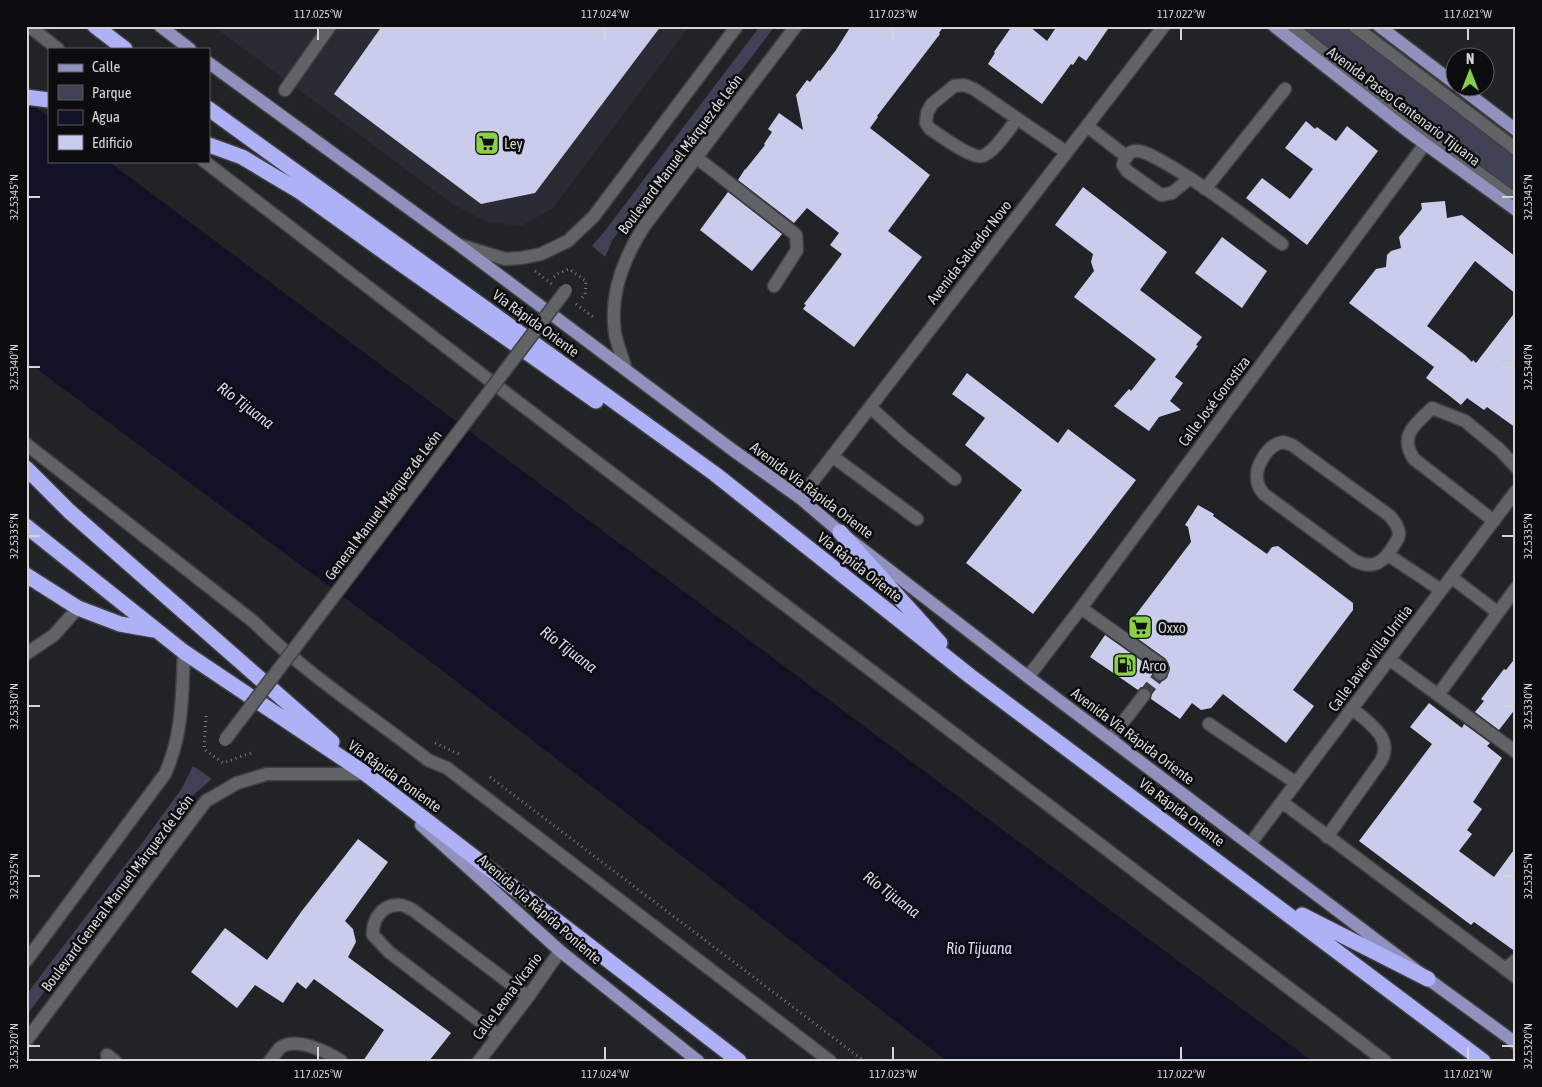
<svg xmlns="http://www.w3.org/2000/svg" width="1542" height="1087" font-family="'Asap Condensed',sans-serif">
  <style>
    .built { fill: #2b2b34 }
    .green { fill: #404155 }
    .water { fill: #121227 }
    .building { fill: #cacceb }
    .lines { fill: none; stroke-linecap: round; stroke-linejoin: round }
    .minor-tunnel { stroke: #3d3e41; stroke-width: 12; stroke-dasharray: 12 6; stroke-linecap: butt }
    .minor-casing { stroke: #404043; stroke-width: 15 }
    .major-casing { stroke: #404043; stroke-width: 15 }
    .highway-casing { stroke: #404043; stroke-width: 18 }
    .path { stroke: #7d7e81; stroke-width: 3; stroke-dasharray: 1 4; stroke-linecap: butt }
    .minor { stroke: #626367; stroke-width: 12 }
    .major { stroke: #9092bd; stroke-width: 12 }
    .highway { stroke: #afb1f7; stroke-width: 15 }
    .minor-bridge-casing { stroke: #404043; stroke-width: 15; stroke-linecap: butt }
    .minor-bridge { stroke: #626367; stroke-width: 12 }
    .ticks { fill: none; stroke: #d5d5d8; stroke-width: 2 }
    .labels { text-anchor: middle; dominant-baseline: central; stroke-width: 5; stroke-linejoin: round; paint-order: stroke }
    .street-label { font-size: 15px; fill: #d5d5d8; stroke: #0c0c0e }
    .poi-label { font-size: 15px; fill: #d5d5d8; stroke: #0c0c0e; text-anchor: start }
    .water-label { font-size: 16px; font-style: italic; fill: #d6d8f8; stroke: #0c0c0e }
    .neatline { fill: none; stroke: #d5d5d8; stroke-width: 2 }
    .ticks-label { font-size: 12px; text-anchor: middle; fill: #d5d5d8 }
  </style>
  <rect width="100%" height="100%" fill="#222326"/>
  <path class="built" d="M 213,26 L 690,26 L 552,209 L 521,226 L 487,222 L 454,205 Z"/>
  <path class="green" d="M 760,26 L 775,26 L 613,239 L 605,257 L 592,246 L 604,232 Z
    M 1291,26 L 1351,26 L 1516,150 L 1516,197 Z
    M 193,766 L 212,779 L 192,796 L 26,1016 L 26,995 L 145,839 L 182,788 Z"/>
  <path class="water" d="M 26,100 L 49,117 L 49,161 L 108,161 L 1312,1061 L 947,1061 L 435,665 L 26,361 Z"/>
  <path class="building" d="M 382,26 L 661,26 L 535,193 L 481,204 L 334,94 Z
    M 851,26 L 944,26 L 939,33 L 940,34 L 877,116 L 878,117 L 870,128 L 930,175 L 888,231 L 922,257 L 854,347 L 803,309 L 806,305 L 804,304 L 842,254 L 830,245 L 839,233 L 807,208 L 794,223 L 738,180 L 745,169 L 745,170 L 765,145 L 764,144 L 772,132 L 768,129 L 779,113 L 803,130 L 796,95 L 807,80 L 810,82 L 819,70 L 820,71 L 836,50 Z
    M 1012,26 L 1029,26 L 1047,41 L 1057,26 L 1110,26 L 1086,61 L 1079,56 L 1073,65 L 1071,64 L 1042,104 L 988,64 L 995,53 L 994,52 Z
    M 1306,121 L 1315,129 L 1317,127 L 1336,141 L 1347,126 L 1378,151 L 1307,245 L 1246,198 L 1262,178 L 1290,199 L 1313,169 L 1285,148 Z
    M 1083,187 L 1167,252 L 1140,290 L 1202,337 L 1196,345 L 1198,346 L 1175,377 L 1183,383 L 1170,401 L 1181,410 L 1159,417 L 1149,431 L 1114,406 L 1129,389 L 1131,391 L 1156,359 L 1074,297 L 1094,271 L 1091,262 L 1093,254 L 1055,225 Z
    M 728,192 L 782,234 L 752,271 L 700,230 Z
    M 1445,201 L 1447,218 L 1462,215 L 1516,257 L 1516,294 L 1475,261 L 1427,326 L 1465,355 L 1472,362 L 1473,360 L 1476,363 L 1516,311 L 1516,428 L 1487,407 L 1484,410 L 1467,398 L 1461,405 L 1451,397 L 1426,378 L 1434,367 L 1349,303 L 1376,269 L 1386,267 L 1387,255 L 1391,251 L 1401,248 L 1399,237 L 1422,209 L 1421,203 Z
    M 1222,237 L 1267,271 L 1242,308 L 1195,273 Z
    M 967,373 L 1058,443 L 1068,429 L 1136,480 L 1033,614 L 966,563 L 1022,490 L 965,445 L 985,418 L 952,394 Z
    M 1198,505 L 1214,514 L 1213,516 L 1267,554 L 1272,547 L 1278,546 L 1353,603 L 1353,610 L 1293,690 L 1314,706 L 1286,743 L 1223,694 L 1211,708 L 1201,710 L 1192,703 L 1180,719 L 1151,699 L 1152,692 L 1149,688 L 1141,687 L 1138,690 L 1090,657 L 1105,635 L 1153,669 L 1152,675 L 1156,681 L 1161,682 L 1167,678 L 1170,668 L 1166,659 L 1130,633 L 1139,621 L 1134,617 L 1191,542 L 1188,527 L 1185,525 Z
    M 1516,657 L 1516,708 L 1499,730 L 1475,712 L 1484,701 L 1481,699 L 1504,669 L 1506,670 Z
    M 1429,703 L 1462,728 L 1464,724 L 1490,743 L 1487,746 L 1502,758 L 1473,802 L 1482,809 L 1467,830 L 1472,834 L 1459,851 L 1494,877 L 1516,847 L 1516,952 L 1474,922 L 1471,925 L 1359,841 L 1432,744 L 1410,727 Z
    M 358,839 L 388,862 L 345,921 L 353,929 L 356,942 L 348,957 L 451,1033 L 429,1061 L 363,1061 L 384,1030 L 314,979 L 306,989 L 297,982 L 283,1003 L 255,985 L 237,1008 L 191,972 L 225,928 L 267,960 L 301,912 Z"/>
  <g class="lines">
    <path class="minor-tunnel" d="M 1144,695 L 1160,674"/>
    <g class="minor-casing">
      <path id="minor" d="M 29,26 L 58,49
        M 1290,26 L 1450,152 L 1516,200
        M 1354,26 L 1516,149
        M 285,90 L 330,26
        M 1017,119 C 1009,129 994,153 982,156 C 971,159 940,135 930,129 L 926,123 L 927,113 L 932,104 L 954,86 L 964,85 L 974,89 L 1066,152
        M 1087,126 L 1127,157
        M 697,158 L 796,235 L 797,250 L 774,286
        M 204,161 L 510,396 L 1385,1061
        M 1190,178 L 1172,193 L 1161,195 L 1127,171 L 1123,165 C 1124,158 1129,150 1137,151 C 1145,151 1152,156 1158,159 C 1202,183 1242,215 1282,244
        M 1205,189 L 1285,89
        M 460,245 L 505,259 L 521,258 L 541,254 L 568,241 L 594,216 L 737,26
        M 626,370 C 623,358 617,345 615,333 C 609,293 624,257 645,225 L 796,26
        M 870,407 L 903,437 L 955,479
        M 1283,442 L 1292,445 L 1390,516 C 1394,521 1399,527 1399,534 C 1399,538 1396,542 1394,545 C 1384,562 1374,570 1355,561 L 1265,495 C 1262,492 1259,488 1258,484 C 1253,468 1267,445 1283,442 Z
        M 26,444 L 254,622 C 306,674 370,715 428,760 L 447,768 L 830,1061
        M 832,456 L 917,519
        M 800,498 L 1164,26
        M 1494,521 L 1414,459 C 1398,435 1416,424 1432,408 L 1465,421 L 1499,449 L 1516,467
        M 1388,555 L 1441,590
        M 1451,577 L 1497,612
        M 1516,588 L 1438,695 L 1516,752
        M 1081,608 L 1161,665 L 1162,670 L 1160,674
        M 26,654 L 54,635 L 78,608
        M 1389,659 L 1438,695
        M 1028,677 L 1081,608 L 1425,144
        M 1209,724 L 1296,783
        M 1110,739 L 1144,695
        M 1282,802 L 1516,977
        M 1327,837 L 1381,761 C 1394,737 1368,723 1352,708
        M 1250,844 L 1516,491
        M 26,961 L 165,774 C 183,734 182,695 184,652
        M 1505,969 L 1516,960
        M 498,1035 L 389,952 L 373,935 C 372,921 381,905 398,905 C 403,904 408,908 413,910 L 528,997
        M 26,1041 L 206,801 L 237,783 L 267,774 L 366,774
        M 107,1055 L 115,1061
        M 270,1061 C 273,1057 277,1051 280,1048 C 295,1036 328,1052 341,1061
        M 479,1061 L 528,997 L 560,951"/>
    </g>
    <g class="major-casing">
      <path id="major" d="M 160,26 L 190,49
        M 1274,26 L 1410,133 L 1516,210
        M 1379,26 L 1454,83
        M 209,63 L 459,245 L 734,451 L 800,498 L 840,532 L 1028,677 L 1428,979 L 1516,1043
        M 1461,88 L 1516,130
        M 421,825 L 560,951 L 698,1061"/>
    </g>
    <g class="highway-casing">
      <path id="highway" d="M 95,26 L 125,49
        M 26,97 L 49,100
        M 209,109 L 715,474 L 970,676 L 1483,1061
        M 209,145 L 242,157 L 299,191 L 394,259 L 596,401
        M 26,468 L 69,511 L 332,742
        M 26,526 L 184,652 L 366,774 L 739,1061
        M 840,532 L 940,643
        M 26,575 L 78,608 L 120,624 L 154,630
        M 1302,915 L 1428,979"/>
    </g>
    <path class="path" d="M 535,271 L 552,284
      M 554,277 L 557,274 L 569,269 L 586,281 L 585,295 L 580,300
      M 576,304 L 593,317
      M 206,716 L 204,749 L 223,763 L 254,752
      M 435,743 L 459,754
      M 490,777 L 864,1061"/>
    <use href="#minor" class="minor"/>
    <use href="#major" class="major"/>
    <use href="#highway" class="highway"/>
    <g class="minor-bridge-casing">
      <path id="minor-bridge" d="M 225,740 L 566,290"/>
    </g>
    <use href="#minor-bridge" class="minor-bridge"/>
  </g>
  <path class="ticks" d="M 318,28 L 318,40M 605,28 L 605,40M 893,28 L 893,40M 1181,28 L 1181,40M 1468,28 L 1468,40M 28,197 L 40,197M 1502,197 L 1514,197M 28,367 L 40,367M 1502,367 L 1514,367M 28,536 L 40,536M 1502,536 L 1514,536M 28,706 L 40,706M 1502,706 L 1514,706M 28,876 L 40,876M 1502,876 L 1514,876M 28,1046 L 40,1046M 1502,1046 L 1514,1046M 318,1047 L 318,1060M 605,1047 L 605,1060M 893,1047 L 893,1060M 1181,1047 L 1181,1060M 1468,1047 L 1468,1060"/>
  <defs>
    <g id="supermarket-square" transform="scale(1.25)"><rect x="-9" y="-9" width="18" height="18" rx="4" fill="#89cf48" stroke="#0c0c0e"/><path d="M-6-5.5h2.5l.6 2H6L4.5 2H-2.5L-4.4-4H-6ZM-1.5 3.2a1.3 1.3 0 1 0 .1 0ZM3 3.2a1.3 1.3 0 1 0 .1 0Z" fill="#111"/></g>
    <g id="fuel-square" transform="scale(1.25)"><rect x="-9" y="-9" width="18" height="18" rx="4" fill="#89cf48" stroke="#0c0c0e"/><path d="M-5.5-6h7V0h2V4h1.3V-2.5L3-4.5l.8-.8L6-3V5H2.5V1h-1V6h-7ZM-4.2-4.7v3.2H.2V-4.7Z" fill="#111"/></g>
  </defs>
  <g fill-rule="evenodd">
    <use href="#supermarket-square" x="487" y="143"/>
    <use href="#supermarket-square" x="1140" y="627"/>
    <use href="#fuel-square" x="1125" y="665"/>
  </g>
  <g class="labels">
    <g class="street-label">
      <text transform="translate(1404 106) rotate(37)">Avenida Paseo Centenario Tijuana</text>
      <text transform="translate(680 154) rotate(-53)">Boulevard Manuel Márquez de León</text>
      <text transform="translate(969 252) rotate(-52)">Avenida Salvador Novo</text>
      <text transform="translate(536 323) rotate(36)">Vía Rápida Oriente</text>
      <text transform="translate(1214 401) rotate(-53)">Calle José Gorostiza</text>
      <text transform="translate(812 490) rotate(37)">Avenida Vía Rápida Oriente</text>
      <text transform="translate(383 505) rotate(-53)">General Manuel Márquez de León</text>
      <text transform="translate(860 567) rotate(38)">Vía Rápida Oriente</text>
      <text transform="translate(1370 658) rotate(-53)">Calle Javier Villa Urritia</text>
      <text transform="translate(1133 736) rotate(37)">Avenida Vía Rápida Oriente</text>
      <text transform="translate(395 776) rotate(36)">Vía Rápida Poniente</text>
      <text transform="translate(1182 812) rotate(37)">Vía Rápida Oriente</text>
      <text transform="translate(117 893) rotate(-53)">Boulevard General Manuel Márquez de León</text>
      <text transform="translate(540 909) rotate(41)">Avenida Vía Rápida Poniente</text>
      <text transform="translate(507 996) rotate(-53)">Calle Leona Vicario</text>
    </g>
    <g class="poi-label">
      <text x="504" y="143">Ley</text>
      <text x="1158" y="627">Oxxo</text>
      <text x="1142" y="665">Arco</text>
    </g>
    <g class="water-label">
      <text transform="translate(246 405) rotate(37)">Río Tijuana</text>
      <text transform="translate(569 649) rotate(37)">Río Tijuana</text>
      <text transform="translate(892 894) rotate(37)">Río Tijuana</text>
      <text x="979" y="948">Rio Tijuana</text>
    </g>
  </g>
  <rect width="1542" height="1087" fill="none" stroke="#0c0c0e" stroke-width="55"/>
  <rect x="48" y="48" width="162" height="115" fill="#0c0c0e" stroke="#5c5c5f"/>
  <rect x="58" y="64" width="25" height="8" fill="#9092bd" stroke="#5c5c5f"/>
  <text x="92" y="72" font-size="15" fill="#d5d5d8">Calle</text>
  <rect x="58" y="85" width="25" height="15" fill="#404155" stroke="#5c5c5f"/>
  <text x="92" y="98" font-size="15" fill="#d5d5d8">Parque</text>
  <rect x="58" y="110" width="25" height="15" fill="#121227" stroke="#5c5c5f"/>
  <text x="92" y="122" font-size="15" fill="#d5d5d8">Agua</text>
  <rect x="58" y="135" width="25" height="15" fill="#cacceb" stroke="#5c5c5f"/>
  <text x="92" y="148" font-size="15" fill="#d5d5d8">Edificio</text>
  <g transform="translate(1470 72)"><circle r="24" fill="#0c0c0e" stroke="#5c5c5f"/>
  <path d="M0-4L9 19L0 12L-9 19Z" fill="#89cf48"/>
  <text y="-8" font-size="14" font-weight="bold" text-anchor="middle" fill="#d5d5d8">N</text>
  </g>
  <rect x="28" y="28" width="1486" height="1032" class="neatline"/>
  <g class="ticks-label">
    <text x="318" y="18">117.025°W</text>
    <text x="605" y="18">117.024°W</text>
    <text x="893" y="18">117.023°W</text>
    <text x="1181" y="18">117.022°W</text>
    <text x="1468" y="18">117.021°W</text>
    <text transform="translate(14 197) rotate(-90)" y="4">32.5345°N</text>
    <text transform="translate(1528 197) rotate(-90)" y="4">32.5345°N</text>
    <text transform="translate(14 367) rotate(-90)" y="4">32.5340°N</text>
    <text transform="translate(1528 367) rotate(-90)" y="4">32.5340°N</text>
    <text transform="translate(14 536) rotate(-90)" y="4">32.5335°N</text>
    <text transform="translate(1528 536) rotate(-90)" y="4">32.5335°N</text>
    <text transform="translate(14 706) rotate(-90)" y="4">32.5330°N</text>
    <text transform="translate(1528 706) rotate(-90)" y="4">32.5330°N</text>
    <text transform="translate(14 876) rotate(-90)" y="4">32.5325°N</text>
    <text transform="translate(1528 876) rotate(-90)" y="4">32.5325°N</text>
    <text transform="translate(14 1046) rotate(-90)" y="4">32.5320°N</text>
    <text transform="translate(1528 1046) rotate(-90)" y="4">32.5320°N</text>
    <text x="318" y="1078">117.025°W</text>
    <text x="605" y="1078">117.024°W</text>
    <text x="893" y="1078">117.023°W</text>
    <text x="1181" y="1078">117.022°W</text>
    <text x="1468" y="1078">117.021°W</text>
  </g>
</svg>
